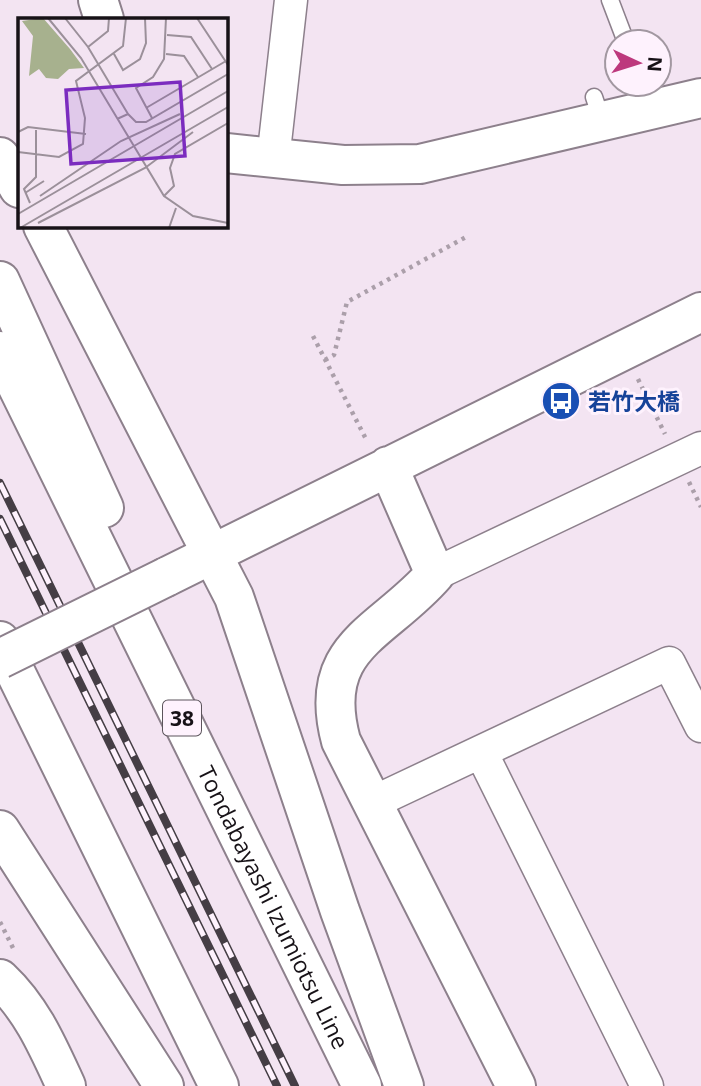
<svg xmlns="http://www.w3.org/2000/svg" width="701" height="1086" font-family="'Open Sans','Noto Sans JP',sans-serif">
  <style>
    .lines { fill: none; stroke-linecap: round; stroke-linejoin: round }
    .lane-casing { stroke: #8d808c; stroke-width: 19 }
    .street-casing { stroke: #8d808c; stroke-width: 35 }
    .secondary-casing { stroke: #8d808c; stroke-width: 42 }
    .primary-casing { stroke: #8d808c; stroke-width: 42 }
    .path { stroke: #ab9faa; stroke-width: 4.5; stroke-dasharray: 3.5 5; stroke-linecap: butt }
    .lane { stroke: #fff; stroke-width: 16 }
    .street { stroke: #fff; stroke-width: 32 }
    .secondary { stroke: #fff; stroke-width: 38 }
    .primary { stroke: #fff; stroke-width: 38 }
    .rail-casing { stroke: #453e45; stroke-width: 8 }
    .rail { stroke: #fef2fd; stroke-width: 5; stroke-dasharray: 16; stroke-linecap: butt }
    .secondary-bridge-casing { stroke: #8d808c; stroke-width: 42; stroke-linecap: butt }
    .secondary-bridge { stroke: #fff; stroke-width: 38 }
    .labels { text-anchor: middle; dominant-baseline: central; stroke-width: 6; stroke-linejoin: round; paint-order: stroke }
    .shield { fill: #fef2fd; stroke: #5c555c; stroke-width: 2 }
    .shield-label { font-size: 21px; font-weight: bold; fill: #171217 }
    .transit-label { font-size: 23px; font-weight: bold; fill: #164399; stroke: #fef2fd; text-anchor: start }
    .street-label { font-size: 23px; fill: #171217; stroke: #fef2fd }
    .inset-road { fill: none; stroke: #9b909a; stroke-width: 2 }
    .view { fill: #7b2cbf; fill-opacity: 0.15; stroke: #7b2cbf; stroke-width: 3.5 }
    .inset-edge { fill: none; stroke: #171217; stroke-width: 3.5 }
  </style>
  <rect width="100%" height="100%" fill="#f3e4f2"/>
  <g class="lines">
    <g class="lane-casing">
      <path id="lane" d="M 610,0 L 626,42
        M 642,84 L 652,109
        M 594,97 L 602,121"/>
    </g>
    <g class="street-casing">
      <path id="street" d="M 273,160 L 291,0
        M 435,574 L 701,448
        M 481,752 L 647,1086
        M 374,802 L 669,663 L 701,726"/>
    </g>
    <g class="secondary-casing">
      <path id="secondary" d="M 98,0 L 104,19
        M 226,153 L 343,165 L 420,164 L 701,98
        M 388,466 L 435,574 C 383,634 315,645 341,741 L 516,1086
        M 166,577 L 701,312
        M 0,979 C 32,1009 48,1047 66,1086"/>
    </g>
    <g class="primary-casing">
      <g id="primary">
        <path d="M 0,157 L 19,188"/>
        <path d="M 43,226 L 234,597 L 340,911 L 404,1086"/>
        <path d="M 0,281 L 104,508"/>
        <path id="s1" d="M 0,351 L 362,1086"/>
        <path d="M 0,641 L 219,1086"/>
        <path d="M 0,830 L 164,1086"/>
      </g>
    </g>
    <path class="path" d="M 313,336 L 367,441
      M 325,360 L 334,355 L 347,302 L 466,237
      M 638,379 L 665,434
      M 689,482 L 701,507
      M 0,922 L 14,950"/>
    <use href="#lane" class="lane"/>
    <use href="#street" class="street"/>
    <use href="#secondary" class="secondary"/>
    <use href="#primary" class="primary"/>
    <g class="rail-casing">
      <path id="rail" d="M 0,483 L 295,1086
        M 0,519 L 277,1086"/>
    </g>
    <use href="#rail" class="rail"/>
    <g class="secondary-bridge-casing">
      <path id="secondary-bridge" d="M 0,659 L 166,577"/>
    </g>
    <use href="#secondary-bridge" class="secondary-bridge"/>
  </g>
  <defs>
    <g id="bus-disc" transform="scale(2.0125)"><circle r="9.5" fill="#1a4fb4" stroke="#fef2fd"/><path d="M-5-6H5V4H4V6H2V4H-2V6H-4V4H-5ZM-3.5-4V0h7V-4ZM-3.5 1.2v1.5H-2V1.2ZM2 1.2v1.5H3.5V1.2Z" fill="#fff"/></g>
  </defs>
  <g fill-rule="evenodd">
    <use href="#bus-disc" x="561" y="401"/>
  </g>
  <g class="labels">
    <rect class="shield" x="163" y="700.5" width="38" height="35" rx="5"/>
    <g class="shield-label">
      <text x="182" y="718">38</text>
    </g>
    <g class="transit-label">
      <text x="588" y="401">若竹大橋</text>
    </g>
    <g class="street-label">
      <text stroke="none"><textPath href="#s1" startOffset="620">Tondabayashi Izumiotsu Line</textPath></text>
    </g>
  </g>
  <g transform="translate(18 18)">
    <rect width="210" height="210" fill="#f3e4f2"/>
    <path d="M 25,0 L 52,31 L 66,50 L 51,51 L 40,61 L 28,60 L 21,51 L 11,58 L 15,18 L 4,3 Z" fill="#a7b18e"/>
    <path class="inset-road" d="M 30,0 L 63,40 L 146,178 L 175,198 L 210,205M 47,0 L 70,29 L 110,96M 179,0 L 210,47M 149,17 L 173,19 L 194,51M 70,29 L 90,13 L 91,0M 96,36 L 105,52 L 122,41 L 128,25 L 127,0M 148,36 L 166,38 L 180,59M 128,90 L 208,43M 134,100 L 118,70 L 135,59 L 146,41 L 148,0M 99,101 L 110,96 L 118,104 L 128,104 L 210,56M 0,114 L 10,109 L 68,116M 0,134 L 41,139 L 65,126 L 67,100 L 58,63 L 105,28 L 108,0M 7,175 L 26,163M 22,178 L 103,123 L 162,96M 146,178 L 156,168 L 152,150 L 157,136 L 210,105M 12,185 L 6,171 L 18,159 L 18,112M 0,196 L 210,73M 20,205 L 127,150 L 175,114M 2,210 L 210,89M 151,210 L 158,190"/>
    <path class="view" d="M 162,64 L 167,138 L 53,146 L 48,72 Z"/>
    <rect width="210" height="210" class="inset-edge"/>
  </g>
  <g transform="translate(638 63) rotate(94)"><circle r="33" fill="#fef2fd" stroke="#a298a1" stroke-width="2"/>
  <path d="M0-5L12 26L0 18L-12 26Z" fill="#bd397d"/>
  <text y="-10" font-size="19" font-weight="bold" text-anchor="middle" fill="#171217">N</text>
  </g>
</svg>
